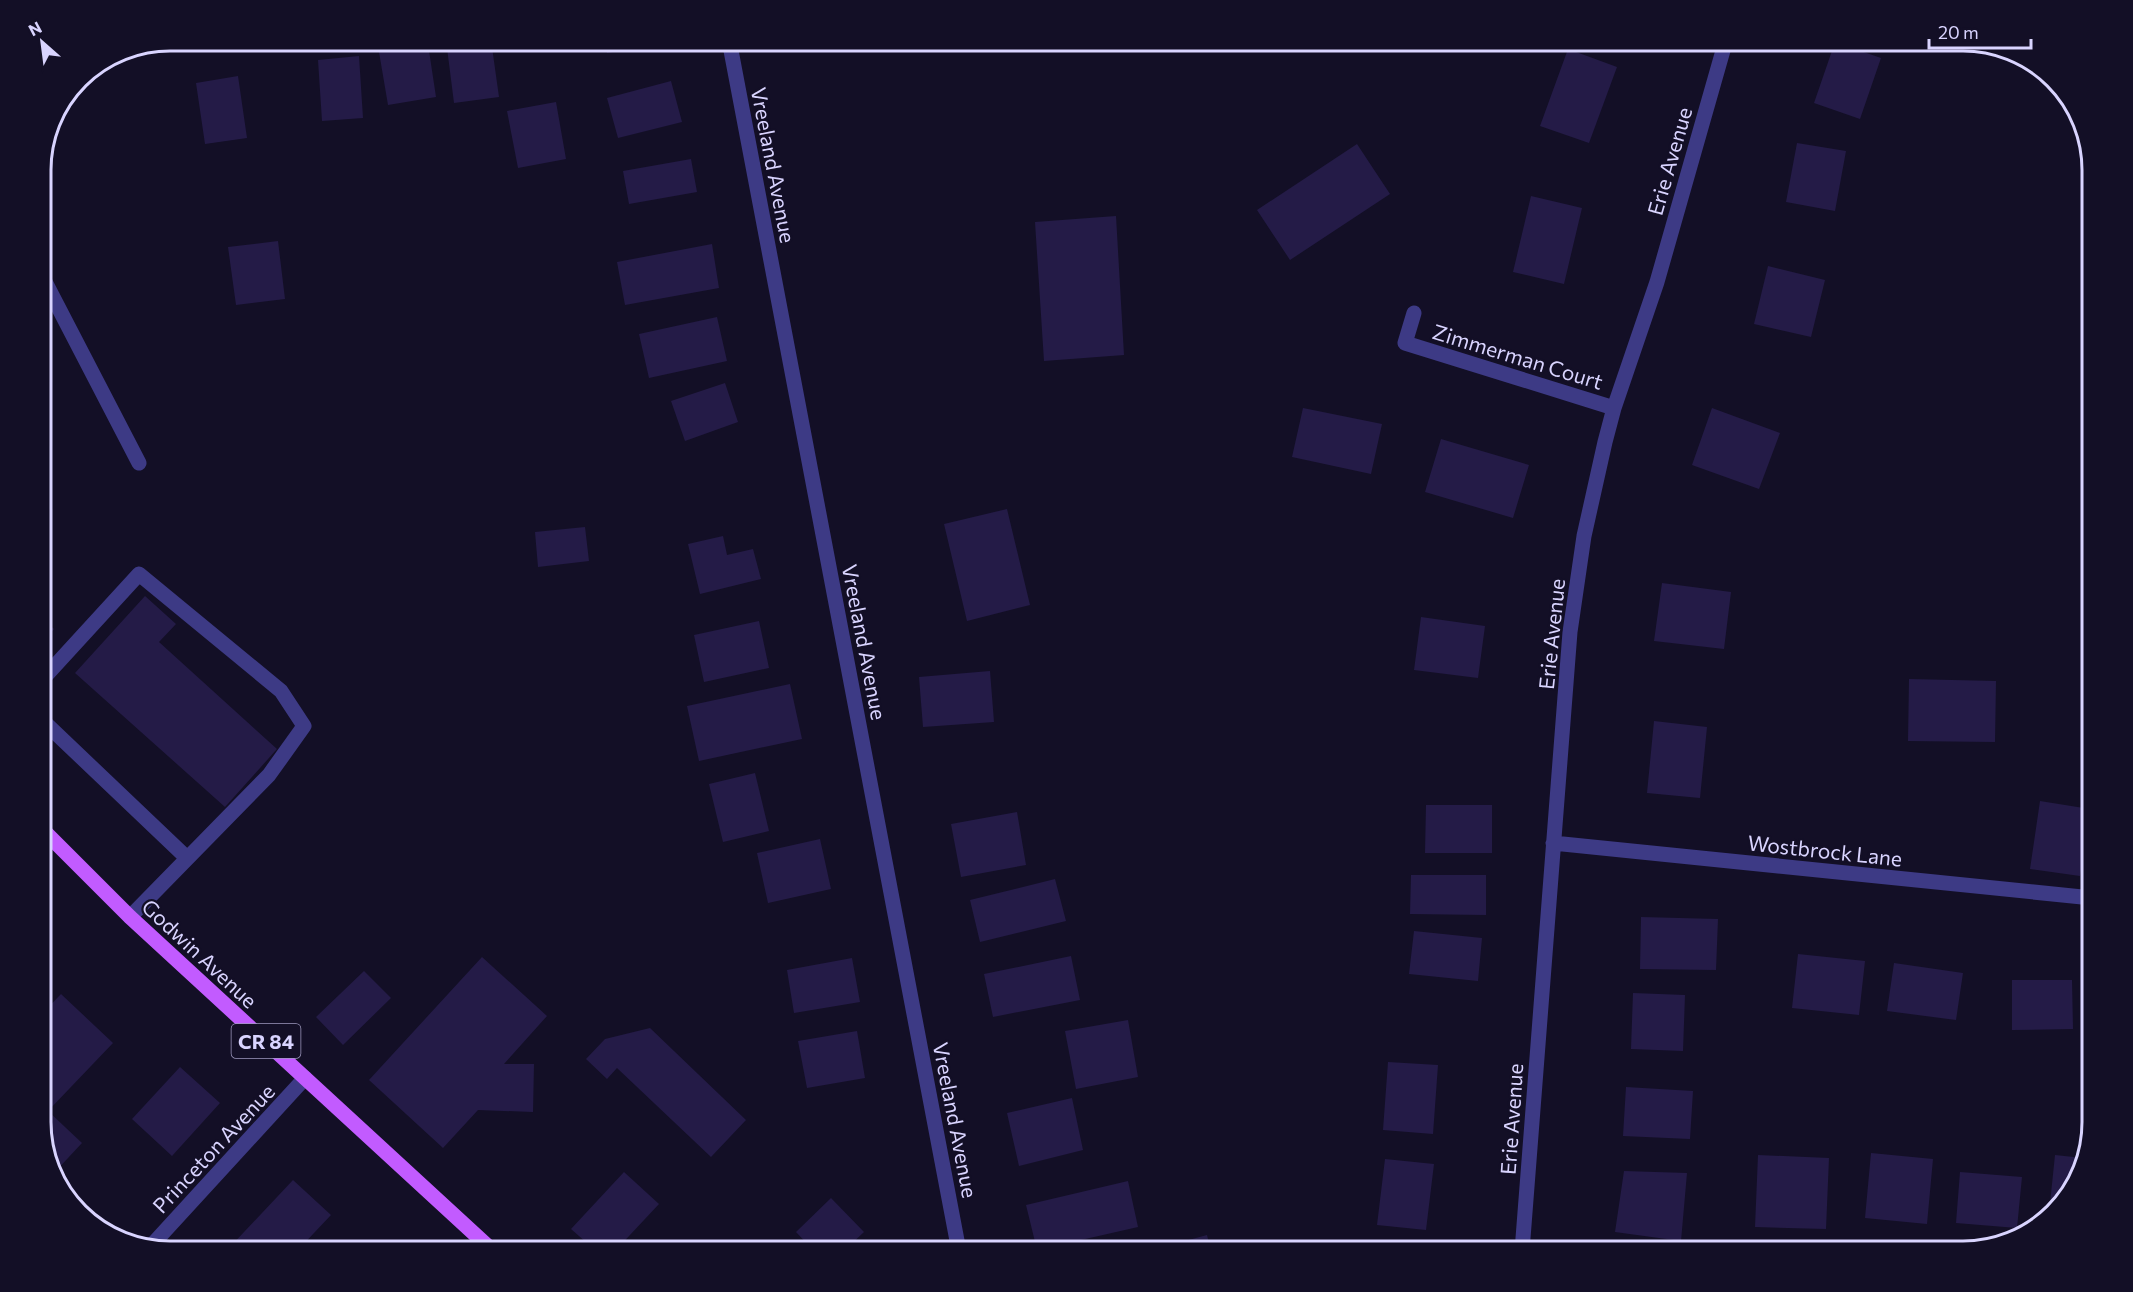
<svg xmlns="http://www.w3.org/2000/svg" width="2133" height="1292" font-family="Commissioner,sans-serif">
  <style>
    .building { fill: #241b47 }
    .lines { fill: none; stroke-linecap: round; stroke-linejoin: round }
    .minor { stroke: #3d3a85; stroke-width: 15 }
    .major { stroke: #c25bff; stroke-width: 15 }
    .labels { text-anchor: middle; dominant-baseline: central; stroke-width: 4.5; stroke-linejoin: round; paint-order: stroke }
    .shield { fill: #130f26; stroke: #9e99be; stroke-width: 1.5 }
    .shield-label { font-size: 20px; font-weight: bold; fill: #d9d4ff }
    .street-label { font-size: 21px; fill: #d9d4ff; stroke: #130f26 }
    .rim { fill: none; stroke: #d9d4ff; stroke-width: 3 }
  </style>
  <rect width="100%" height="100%" fill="#130f26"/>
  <path class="building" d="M 446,40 L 491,40 L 499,97 L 454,103 Z
    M 605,40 L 672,40 L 673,42 L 607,53 Z
    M 1835,42 L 1881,58 L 1860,119 L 1814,103 Z
    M 428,44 L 436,97 L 388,105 L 379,52 Z
    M 1568,49 L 1617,67 L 1589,143 L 1540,126 Z
    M 359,56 L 363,118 L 322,121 L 318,60 Z
    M 238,76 L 247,138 L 205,144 L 196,83 Z
    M 671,81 L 682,122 L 618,138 L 607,98 Z
    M 556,102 L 566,159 L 518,168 L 507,111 Z
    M 1797,143 L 1846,151 L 1835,211 L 1786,202 Z
    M 1357,144 L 1390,194 L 1290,260 L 1257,210 Z
    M 691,159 L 697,192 L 629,204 L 623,171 Z
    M 1531,196 L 1582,208 L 1564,284 L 1513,272 Z
    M 1116,216 L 1124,355 L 1044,361 L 1035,222 Z
    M 278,241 L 285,299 L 236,305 L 228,247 Z
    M 712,244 L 719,288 L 625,305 L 617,262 Z
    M 1768,266 L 1825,280 L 1811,337 L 1754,324 Z
    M 717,317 L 727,361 L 649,378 L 639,334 Z
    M 725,383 L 738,422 L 685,441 L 671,401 Z
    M 1303,408 L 1382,424 L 1371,474 L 1292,457 Z
    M 1712,408 L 1780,433 L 1759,489 L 1692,465 Z
    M 1441,439 L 1529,465 L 1513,518 L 1425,492 Z
    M 1007,509 L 1030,605 L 967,621 L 944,524 Z
    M 585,527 L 589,561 L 538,567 L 535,532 Z
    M 723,536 L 727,555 L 753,549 L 761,579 L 700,594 L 688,544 Z
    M 1662,583 L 1731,592 L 1724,649 L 1654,641 Z
    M 145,596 L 176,624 L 159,642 L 277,749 L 225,807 L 75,673 Z
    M 41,617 L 54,629 L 41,644 Z
    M 1421,617 L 1485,626 L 1478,678 L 1414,670 Z
    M 759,621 L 769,668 L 704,682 L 694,635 Z
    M 990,671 L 994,722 L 923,727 L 919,677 Z
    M 1909,679 L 1996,681 L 1995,742 L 1908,741 Z
    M 790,684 L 802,739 L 699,761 L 687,706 Z
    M 1654,721 L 1707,727 L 1700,798 L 1647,793 Z
    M 755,773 L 769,831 L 723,842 L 709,784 Z
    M 2040,801 L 2090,809 L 2080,876 L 2030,869 Z
    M 1426,805 L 1492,805 L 1492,853 L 1425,853 Z
    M 1017,812 L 1026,865 L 961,877 L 951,824 Z
    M 820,839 L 831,889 L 768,903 L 757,853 Z
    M 1411,875 L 1486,875 L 1486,915 L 1410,914 Z
    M 1055,879 L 1066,921 L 980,942 L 970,900 Z
    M 1641,917 L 1718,919 L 1716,970 L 1640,969 Z
    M 1414,931 L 1482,938 L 1478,981 L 1409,974 Z
    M 1798,954 L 1865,961 L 1859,1015 L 1792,1008 Z
    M 1071,956 L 1080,1000 L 993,1017 L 984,974 Z
    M 482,957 L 547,1016 L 504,1064 L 534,1064 L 533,1112 L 478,1110 L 443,1148 L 369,1080 Z
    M 852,958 L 860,1002 L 794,1013 L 787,970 Z
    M 1894,963 L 1963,973 L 1956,1020 L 1887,1011 Z
    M 364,971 L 391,998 L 343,1045 L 316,1017 Z
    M 2012,980 L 2072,980 L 2073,1029 L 2012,1030 Z
    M 1633,993 L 1685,995 L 1683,1051 L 1631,1049 Z
    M 61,994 L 113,1043 L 48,1111 L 82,1143 L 54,1173 L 41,1130 L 41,1015 Z
    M 1128,1020 L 1138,1077 L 1076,1089 L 1065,1031 Z
    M 650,1028 L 746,1120 L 711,1157 L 617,1068 L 607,1079 L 586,1059 L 605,1039 Z
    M 857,1031 L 865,1078 L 807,1088 L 798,1041 Z
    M 1388,1062 L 1438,1065 L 1433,1134 L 1383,1130 Z
    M 180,1067 L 220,1103 L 172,1156 L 132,1119 Z
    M 1626,1087 L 1693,1091 L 1690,1139 L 1623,1136 Z
    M 1072,1098 L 1083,1150 L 1019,1166 L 1007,1113 Z
    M 1871,1153 L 1933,1159 L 1927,1224 L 1865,1218 Z
    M 1758,1155 L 1829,1158 L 1826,1229 L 1755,1227 Z
    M 2055,1155 L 2083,1158 L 2075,1187 L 2049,1213 Z
    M 1385,1159 L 1434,1164 L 1426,1230 L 1377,1225 Z
    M 1624,1171 L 1687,1173 L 1681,1241 L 1615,1232 Z
    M 624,1172 L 659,1204 L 615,1251 L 596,1251 L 571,1229 Z
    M 1960,1172 L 2022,1177 L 2017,1228 L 1956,1223 Z
    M 293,1180 L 331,1215 L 297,1251 L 233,1251 L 229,1248 Z
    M 1128,1181 L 1138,1227 L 1037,1250 L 1026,1205 Z
    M 831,1198 L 864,1232 L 844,1251 L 814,1251 L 796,1232 Z
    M 1207,1235 L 1211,1251 L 1148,1251 Z
    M 873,1244 L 882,1251 L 866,1251 Z"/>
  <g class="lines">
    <path class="minor" d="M 729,40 L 959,1251
      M 41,274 L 139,463
      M 1414,313 L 1405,343 L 1614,408
      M 41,681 L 139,574 L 281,691 L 304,726 L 269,775 L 130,917
      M 41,719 L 187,858
      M 1553,843 L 2092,898
      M 151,1246 L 305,1078
      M 1522,1251 L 1570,632 L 1584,536 L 1605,442 L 1614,408 L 1657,282 L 1726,40"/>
    <path class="major" d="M 41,828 L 130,917 L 493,1251"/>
  </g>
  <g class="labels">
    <rect class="shield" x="231.5" y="1024" width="69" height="34" rx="4.5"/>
    <g class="shield-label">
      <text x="266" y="1041">CR 84</text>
    </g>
    <g class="street-label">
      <text transform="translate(1669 161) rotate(-74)">Erie Avenue</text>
      <text transform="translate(774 165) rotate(79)">Vreeland Avenue</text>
      <text transform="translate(1518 356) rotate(17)">Zimmerman Court</text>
      <text transform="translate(1551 634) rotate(-84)">Erie Avenue</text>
      <text transform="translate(865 642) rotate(79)">Vreeland Avenue</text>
      <text transform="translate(1825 850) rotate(6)">Wostbrock Lane</text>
      <text transform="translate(200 953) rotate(43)">Godwin Avenue</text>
      <text transform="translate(1511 1119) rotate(-86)">Erie Avenue</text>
      <text transform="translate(956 1120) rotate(79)">Vreeland Avenue</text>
      <text transform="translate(213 1148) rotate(-47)">Princeton Avenue</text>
    </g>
  </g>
  <path d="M0 0H2133V1292H0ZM170 51H1963A119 119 0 0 1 2082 170V1122A119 119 0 0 1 1963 1241H170A119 119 0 0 1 51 1122V170A119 119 0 0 1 170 51Z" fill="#130f26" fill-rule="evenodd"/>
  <path class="rim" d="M170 51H1963A119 119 0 0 1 2082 170V1122A119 119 0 0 1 1963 1241H170A119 119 0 0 1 51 1122V170A119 119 0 0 1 170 51Z"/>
  <g transform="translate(42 42) rotate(332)" stroke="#130f26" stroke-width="4.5" paint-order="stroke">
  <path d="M0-4.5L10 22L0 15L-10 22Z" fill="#d9d4ff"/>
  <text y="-9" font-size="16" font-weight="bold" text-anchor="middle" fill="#d9d4ff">N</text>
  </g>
  <path d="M1929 39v9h102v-9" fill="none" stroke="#d9d4ff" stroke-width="3"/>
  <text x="1938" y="39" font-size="18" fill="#d9d4ff" stroke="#130f26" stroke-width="4.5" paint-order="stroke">20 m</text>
</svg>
